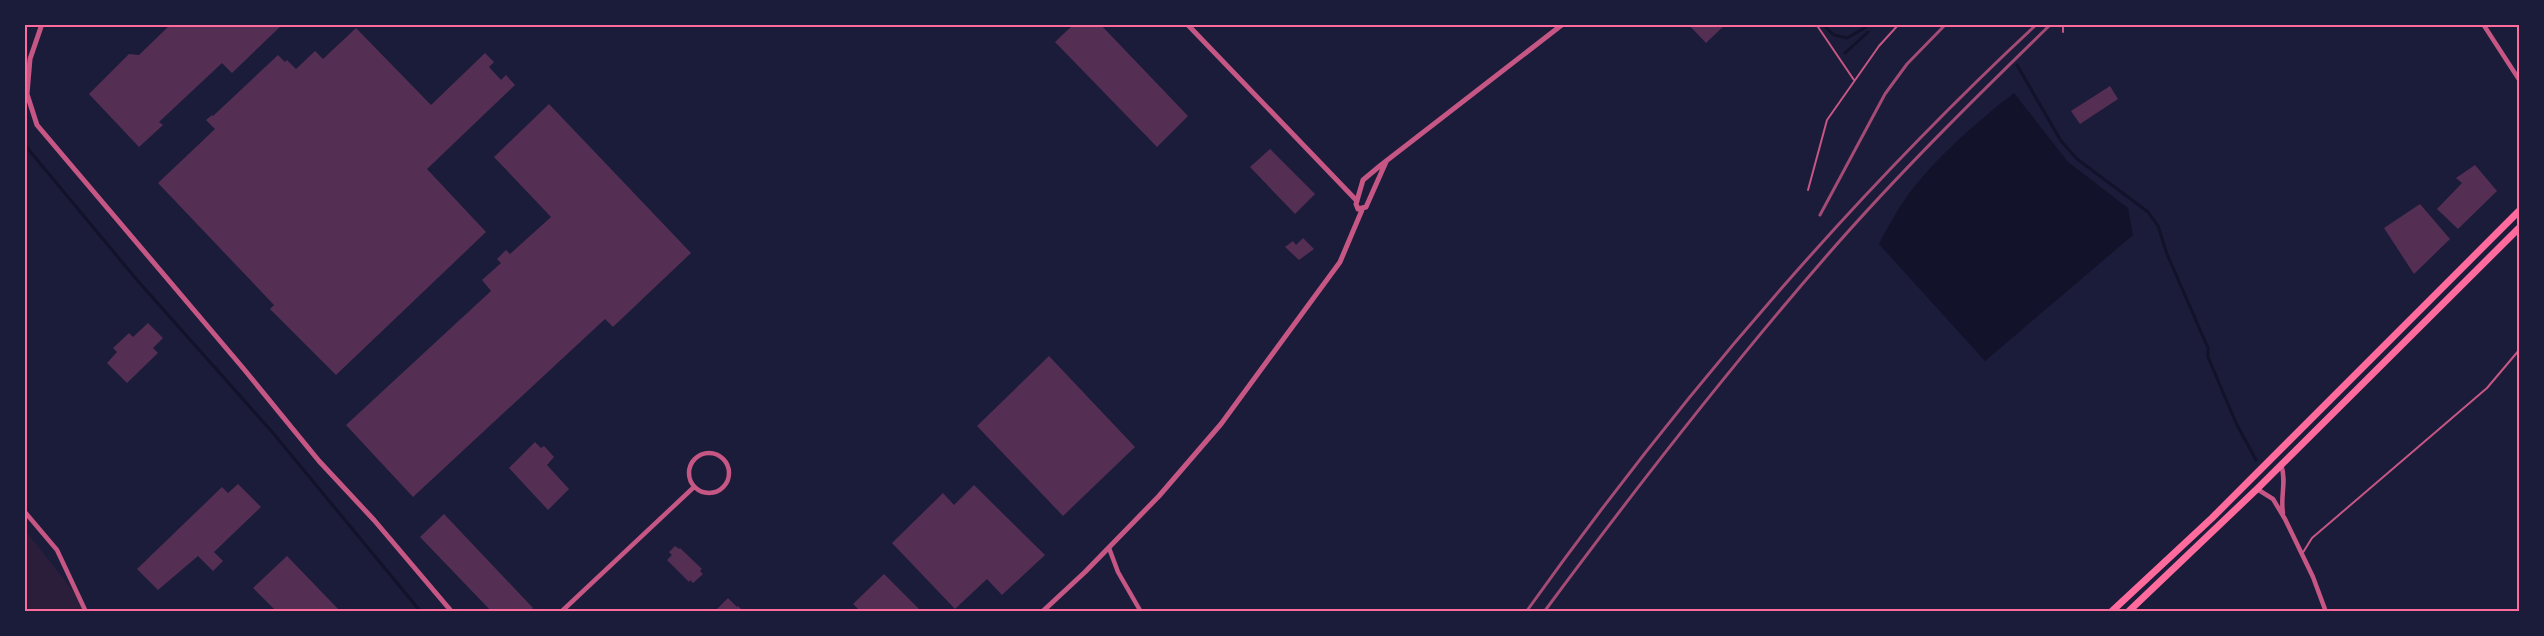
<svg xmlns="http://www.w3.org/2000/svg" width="2544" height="636" font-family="'Golos Text',sans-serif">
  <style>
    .green { fill: #2a1e3b }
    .water { fill: #12122b }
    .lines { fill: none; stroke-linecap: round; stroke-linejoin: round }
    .stream { stroke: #12122b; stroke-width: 3 }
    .building { fill: #542f53 }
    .service { stroke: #c65784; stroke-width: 2 }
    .minor { stroke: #c65784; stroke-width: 4.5 }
    .tertiary { stroke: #c65784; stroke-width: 5 }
    .primary { stroke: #ff6b9d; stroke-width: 7 }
    .rail { stroke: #a44b75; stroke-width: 3 }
    .neatline { fill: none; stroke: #ff6b9d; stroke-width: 2 }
  </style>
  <rect width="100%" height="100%" fill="#1b1b3a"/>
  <path class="green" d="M 24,529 L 90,612 L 24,612 Z"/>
  <path class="water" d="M 2014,93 L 2068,162 L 2128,208 L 2133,235 L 1985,361 L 1879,244 C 1885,232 1892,220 1899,208 C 1926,166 1974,124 2014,93 Z"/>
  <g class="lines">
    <path class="stream" d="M 1822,24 L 1834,35 L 1847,38 L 1866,27
      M 1845,53 L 1868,32
      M 2017,65 L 2061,141 L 2077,159 L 2148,212 L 2158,226 L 2167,254 L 2208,348 L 2208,357 L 2236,423 L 2256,460
      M 24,144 L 137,280 L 273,433 L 421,612"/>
  </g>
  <path class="building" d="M 171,24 L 283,24 L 232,73 L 222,63 L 159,122 L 163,125 L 139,147 L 89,94 L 129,54 L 139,55 Z
    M 1074,24 L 1100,24 L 1188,116 L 1157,147 L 1055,42 Z
    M 1688,24 L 1726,24 L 1706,43 Z
    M 356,28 L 431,105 L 485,53 L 494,62 L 489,67 L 501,80 L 506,75 L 515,85 L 427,169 L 486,232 L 336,375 L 270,309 L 274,305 L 158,183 L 215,129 L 206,120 L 212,115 L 213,116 L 278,55 L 285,62 L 287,60 L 296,69 L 315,51 L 323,59 Z
    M 2110,86 L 2118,99 L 2080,124 L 2071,111 Z
    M 549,104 L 691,253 L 613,327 L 605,319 L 413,497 L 346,425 L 491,291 L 482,280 L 501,263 L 497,259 L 506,250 L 510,254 L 551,217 L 494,157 Z
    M 1270,149 L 1315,194 L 1295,214 L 1250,167 Z
    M 2475,165 L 2497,191 L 2458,229 L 2437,209 L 2462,183 L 2456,178 Z
    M 2420,204 L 2450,239 L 2414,274 L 2384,228 Z
    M 1303,238 L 1314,249 L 1299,260 L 1285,247 L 1293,241 L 1296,245 Z
    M 148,323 L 163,338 L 153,348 L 158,353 L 127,383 L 107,363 L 117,352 L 113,348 L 129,333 L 133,337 Z
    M 1049,356 L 1135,447 L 1063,516 L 977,426 Z
    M 535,442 L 541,448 L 544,446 L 554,457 L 547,465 L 569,489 L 548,510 L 509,468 Z
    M 238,484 L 261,507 L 214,552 L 223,561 L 213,571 L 198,556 L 158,590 L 137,569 L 222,487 L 228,493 Z
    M 974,485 L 1045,555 L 1002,595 L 987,579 L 955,609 L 892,543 L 943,493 L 954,505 Z
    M 444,514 L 533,608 L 529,612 L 492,612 L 420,537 Z
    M 675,546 L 679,549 L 680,548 L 702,569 L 700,571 L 703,574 L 693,583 L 690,580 L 689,582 L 667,560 L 672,555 L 669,552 Z
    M 287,556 L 341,612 L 277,612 L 253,588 Z
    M 884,574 L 922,612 L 861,612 L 853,604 Z
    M 728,598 L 737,607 L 738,606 L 744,612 L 714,612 Z"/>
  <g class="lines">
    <path class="service" d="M 1816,24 L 1854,80
      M 2063,24 L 2063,32
      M 1808,190 L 1827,120 L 1879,46 L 1899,24
      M 2302,554 L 2312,538 L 2487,388 L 2520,349"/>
    <path class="minor" d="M 2483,24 L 2520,81
      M689 473a20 20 0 1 1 40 0a20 20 0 1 1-40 0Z
      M 2281,464 C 2287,483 2280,495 2283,513
      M 2257,489 L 2273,499 L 2285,519 L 2313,577 L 2326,612
      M 24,511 L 57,550 L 86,612
      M 1109,548 L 1118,572 L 1141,612
      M 561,612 L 694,487"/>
    <path class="tertiary" d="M 42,24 L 30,59 L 27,94 L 37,125 L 243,368 L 319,461 L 374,520 L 452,612
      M 1187,24 L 1357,201
      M 1386,162 L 1366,207 L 1358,209 L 1356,204 L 1363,180 L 1381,165 L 1563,24
      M 1042,612 L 1085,572 L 1159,496 L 1221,424 L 1340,262 L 1362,210"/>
    <path class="primary" d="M 2111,612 L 2212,518 L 2520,210
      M 2128,612 L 2257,489 L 2520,227"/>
    <path class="rail" d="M 1820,215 L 1885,94 L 1907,64 L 1946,24
      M 1526,612 C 1676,402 1847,201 2037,24
      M 1544,612 C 1635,489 1729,368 1830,252 C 1899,173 1975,98 2051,24"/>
  </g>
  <rect width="2544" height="636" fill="none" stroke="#1b1b3a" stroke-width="51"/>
  <rect x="26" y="26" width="2492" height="584" class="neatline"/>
</svg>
